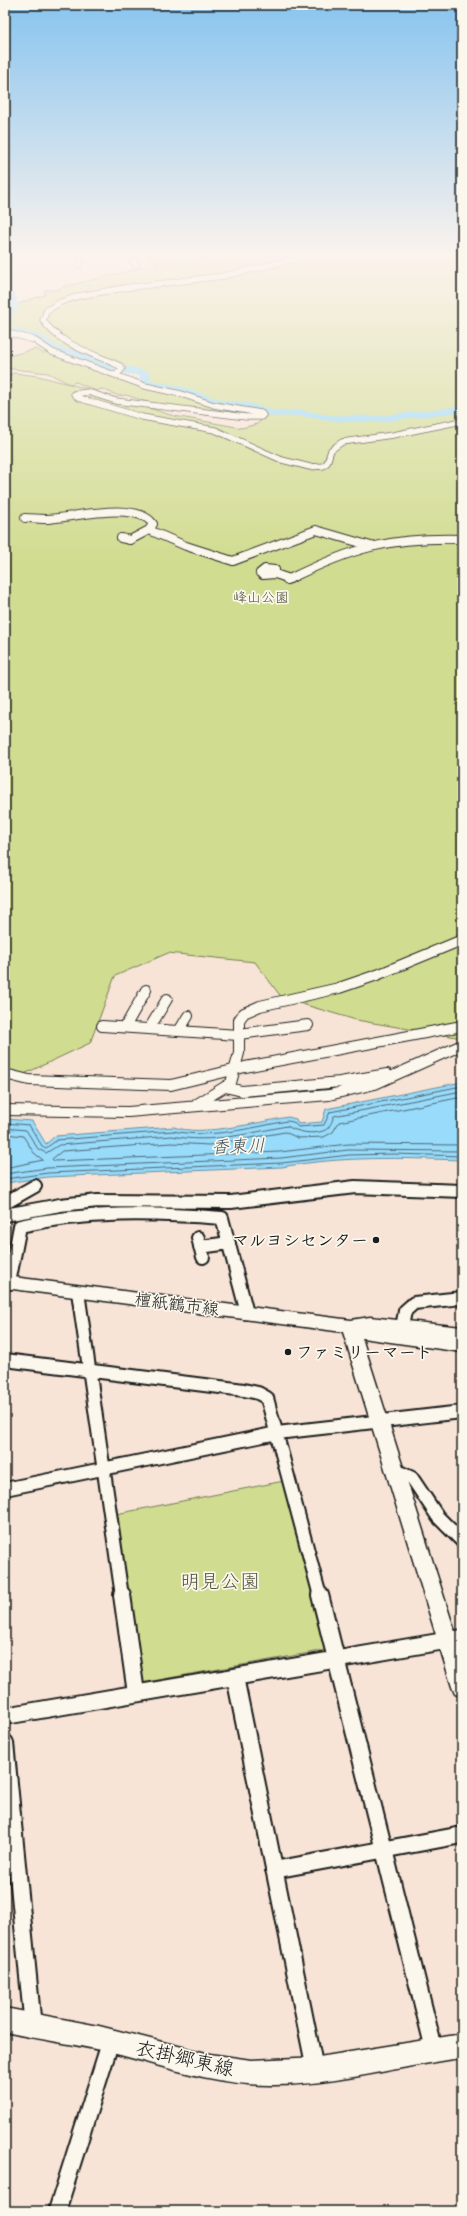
<svg xmlns="http://www.w3.org/2000/svg" width="467" height="2216" font-family="Itim,'Klee One',sans-serif">
  <style>
    .green { fill: #d0dc8f; stroke: #767c56 }
    .water { fill: #98dbfa; stroke: #668fa1 }
    .lines { fill: none; stroke-linecap: round; stroke-linejoin: round }
    .shore { stroke: #4e6875; stroke-width: 1 }
    .river { fill: #98dbfa; fill-rule: evenodd }
    .street-far4-casing { stroke: #1c1c1c; stroke-width: 7 }
    .street-far3-casing { stroke: #1c1c1c; stroke-width: 10 }
    .street-far2-casing { stroke: #1c1c1c; stroke-width: 12 }
    .street-far1-casing { stroke: #1c1c1c; stroke-width: 16 }
    .street-casing { stroke: #1c1c1c; stroke-width: 20 }
    .secondary-casing { stroke: #1c1c1c; stroke-width: 3 }
    .street-far4 { stroke: #fbf7ec; stroke-width: 5.5 }
    .street-far3 { stroke: #fbf7ec; stroke-width: 8 }
    .street-far2 { stroke: #fbf7ec; stroke-width: 10 }
    .street-far1 { stroke: #fbf7ec; stroke-width: 12 }
    .street { stroke: #fbf7ec; stroke-width: 16 }
    .secondary { fill: #fbf7ec; fill-rule: evenodd }
    .poi-dot { fill: #1c1c1c; stroke: #fbf7ec; stroke-width: 1.5 }
    .labels { text-anchor: middle; dominant-baseline: central; stroke-width: 3.5; stroke-linejoin: round; paint-order: stroke }
    .far-park-label { font-size: 14px; fill: #52563e; stroke: #fbf7ec }
    .poi-label { font-size: 17px; font-weight: bold; fill: #1c1c1c; stroke: #fbf7ec; text-anchor: end }
    .street-label { font-size: 17px; fill: #1c1c1c; stroke: #fbf7ec }
    .water-label { font-size: 18px; font-style: italic; fill: #41555f; stroke: #fbf7ec }
    .near-park-label { font-size: 20px; fill: #52563e; stroke: #fbf7ec }
    .near-street-label { font-size: 20px; fill: #1c1c1c; stroke: #fbf7ec }
  </style>
  <rect width="100%" height="100%" fill="#f7e4d6"/>
  <filter id="ink" filterUnits="userSpaceOnUse"><feTurbulence type="fractalNoise" baseFrequency=".025" numOctaves="2"/><feDisplacementMap in="SourceGraphic" scale="8" xChannelSelector="R" yChannelSelector="G"/><feConvolveMatrix kernelMatrix="1 2 1 2 8 2 1 2 1" color-interpolation-filters="sRGB"/></filter>
  <g filter="url(#ink)">
    <path class="green" d="M 166,255 L 175,255 L 180,258 L 207,255 L 462,255 L 462,1038 L 356,1020 L 282,998 L 255,962 L 168,953 L 115,976 L 90,1043 L 5,1083 L 5,377 L 14,373 L 38,376 L 81,387 L 174,416 L 220,424 L 242,428 L 257,424 L 265,417 L 140,383 L 143,379 L 142,372 L 124,367 L 112,371 L 51,350 L 38,339 L 5,330 L 5,317 C 15,302 29,300 45,295 L 45,290 L 57,290 L 66,286 L 135,270 L 139,266 L 146,268 L 159,266 L 149,257 Z
      M 36,349 L 43,353 L 48,352 L 138,386 L 248,410 L 255,416 L 150,403 L 126,395 L 119,396 L 102,389 L 96,391 L 76,382 L 70,384 L 48,373 L 5,368 L 5,357 Z
      M 284,1481 L 326,1650 L 141,1683 L 116,1514 Z"/>
    <path class="water" d="M 462,1082 L 462,1160 C 402,1158 341,1156 282,1167 L 48,1177 L 5,1183 L 5,1119 L 32,1121 L 46,1144 L 55,1136 L 174,1127 C 200,1137 259,1122 288,1117 L 296,1119 L 298,1124 L 322,1122 L 326,1109 Z"/>
    <g class="lines">
      <path class="shore" d="M 462,1097 L 339,1122 L 333,1132 L 324,1137 L 298,1138 L 285,1132 L 209,1145 L 171,1143 L 62,1151 L 52,1159 L 54,1161 L 280,1152 L 348,1144 L 462,1145
        M 5,1123 L 29,1125 L 42,1146 L 46,1148 L 57,1140 L 173,1131 C 211,1139 250,1128 287,1121 L 293,1122 L 298,1127 L 324,1125 L 330,1112 L 462,1086
        M 5,1128 L 26,1130 L 38,1149 L 46,1153 L 59,1145 L 172,1136 C 211,1144 249,1133 287,1126 C 297,1132 312,1135 323,1131 C 330,1129 332,1121 334,1116 L 462,1091
        M 5,1134 L 23,1136 L 34,1153 L 43,1160 L 5,1168
        M 5,1174 L 47,1168 L 281,1158 L 348,1150 L 462,1151
        M 5,1179 L 48,1173 L 282,1163 L 349,1155 L 394,1154 L 462,1156"/>
      <path class="river" d="M 5,290 L 15,293 L 19,306 L 9,321 L 5,322 L 5,312 L 9,306 Z
        M 5,326 L 43,336 L 59,347 L 82,352 L 109,365 L 133,367 L 149,372 L 151,380 L 187,388 L 221,400 L 248,403 L 276,411 L 302,410 L 328,415 L 379,416 L 460,406 L 462,406 L 462,412 L 379,422 L 328,421 L 302,416 L 275,417 L 247,409 L 219,406 L 180,393 L 143,385 L 140,381 L 140,376 L 103,370 L 75,357 L 52,352 L 35,340 L 5,332 Z"/>
      <g class="street-far4-casing">
        <path id="street-far4" d="M 128,255 L 136,265
          M 177,255 L 182,257 L 203,255
          M 5,258 L 10,255
          M 79,265 L 83,255
          M 5,332 L 34,340 L 52,352 L 145,386 L 181,394 L 214,405 L 261,413 L 263,415 L 261,417 L 246,417 L 116,401 L 88,392 L 74,394 L 78,398 L 142,417 L 215,430 L 282,460 L 310,467 L 323,466 L 327,463 L 331,450 L 342,442 L 393,435 L 462,421
          M 116,375 L 122,369 L 120,366 C 95,354 59,345 43,320 L 47,310 L 61,302 L 79,296 L 124,288 L 223,276 L 314,255"/>
      </g>
      <g class="street-far3-casing">
        <path id="street-far3" d="M 25,518 C 32,518 40,519 47,519 C 72,518 136,500 153,524 L 149,530 L 186,546 L 233,561 L 316,530 L 371,546
          M 121,538 L 130,540 L 149,530
          M 265,569 L 275,570 L 275,574 L 263,575 L 260,573 Z
          M 275,574 L 290,579
          M 287,580 C 352,548 389,537 462,539"/>
      </g>
      <g class="street-far2-casing">
        <path id="street-far2" d="M 102,1026 L 239,1035
          M 125,1027 L 146,990
          M 149,1029 L 167,999
          M 179,1031 L 188,1016
          M 239,1034 L 308,1025
          M 5,1074 L 29,1080 L 171,1085 L 245,1067 L 462,1026
          M 225,1087 L 242,1091 L 340,1082 L 387,1074
          M 197,1104 L 231,1083 L 239,1053 L 239,1020 L 244,1013 L 260,1006 L 339,988 L 377,975 L 462,940
          M 5,1110 L 128,1112 L 329,1095 L 375,1084 L 462,1045"/>
      </g>
      <g class="street-far1-casing">
        <path id="street-far1" d="M 5,1203 L 35,1186
          M 5,1215 L 60,1205 L 98,1201 L 231,1202 L 355,1187 L 462,1191
          M 198,1238 L 203,1257
          M 200,1247 L 229,1243
          M 9,1283 L 20,1226 C 86,1211 155,1213 222,1218 L 247,1313
          M 78,1292 L 122,1596
          M 402,1327 L 405,1311 L 414,1303 L 462,1298
          M 5,1360 L 244,1390 L 258,1393 L 267,1398 L 320,1596
          M 393,1469 L 412,1478 L 438,1517 L 462,1541
          M 5,1489 L 277,1433 L 462,1412"/>
      </g>
      <g class="street-casing">
        <path id="street" d="M 122,1595 L 136,1693
          M 320,1595 L 434,2049
          M 235,1677 L 315,2069
          M 5,1716 L 462,1638
          M 5,1743 L 33,2027
          M 274,1870 L 462,1835
          M 57,2211 L 111,2040"/>
      </g>
      <g class="secondary-casing">
        <path id="secondary" d="M 5,1276 L 351,1320 L 370,1317 L 462,1327 L 462,1352 L 362,1338 L 462,1654 L 462,1696 L 455,1694 L 452,1687 L 343,1332 L 5,1288 Z
          M 5,2008 L 99,2026 L 210,2054 L 251,2060 L 319,2057 L 462,2034 L 462,2058 C 398,2066 334,2086 270,2085 C 215,2085 164,2066 112,2053 C 77,2044 41,2040 5,2032 Z"/>
      </g>
      <use href="#street-far4" class="street-far4"/>
      <use href="#street-far3" class="street-far3"/>
      <use href="#street-far2" class="street-far2"/>
      <use href="#street-far1" class="street-far1"/>
      <use href="#street" class="street"/>
      <use href="#secondary" class="secondary"/>
    </g>
  </g>
  <linearGradient id="sky" x2="0" y2="1"><stop stop-color="#88c4ef"/><stop offset="0.45" stop-color="#fbf3ed"/><stop offset="1" stop-color="#fbf3ed" stop-opacity="0"/></linearGradient>
  <rect width="467" height="565" fill="url(#sky)"/>
  <g class="poi-dot">
    <circle cx="376" cy="1240" r="4"/>
    <circle cx="288" cy="1352" r="4"/>
  </g>
  <g class="labels">
    <g class="far-park-label">
      <text x="261" y="597">峰山公園</text>
    </g>
    <g class="poi-label">
      <text x="368" y="1240">マルヨシセンター</text>
      <text x="296" y="1352" text-anchor="start">ファミリーマート</text>
    </g>
    <g class="street-label">
      <text transform="translate(177 1304) rotate(7)">檀紙鶴市線</text>
    </g>
    <g class="water-label">
      <text transform="translate(238 1146) rotate(-2)">香東川</text>
    </g>
    <g class="near-park-label">
      <text x="220" y="1581">明見公園</text>
    </g>
    <g class="near-street-label">
      <text transform="translate(185 2058) rotate(13)">衣掛郷東線</text>
    </g>
  </g>
  <rect width="467" height="2216" fill="none" stroke="#fbf7ec" stroke-width="20"/>
  <rect x="10" y="10" width="447" height="2196" fill="none" stroke="#1c1c1c" stroke-width="1.5" filter="url(#ink)"/>
</svg>
